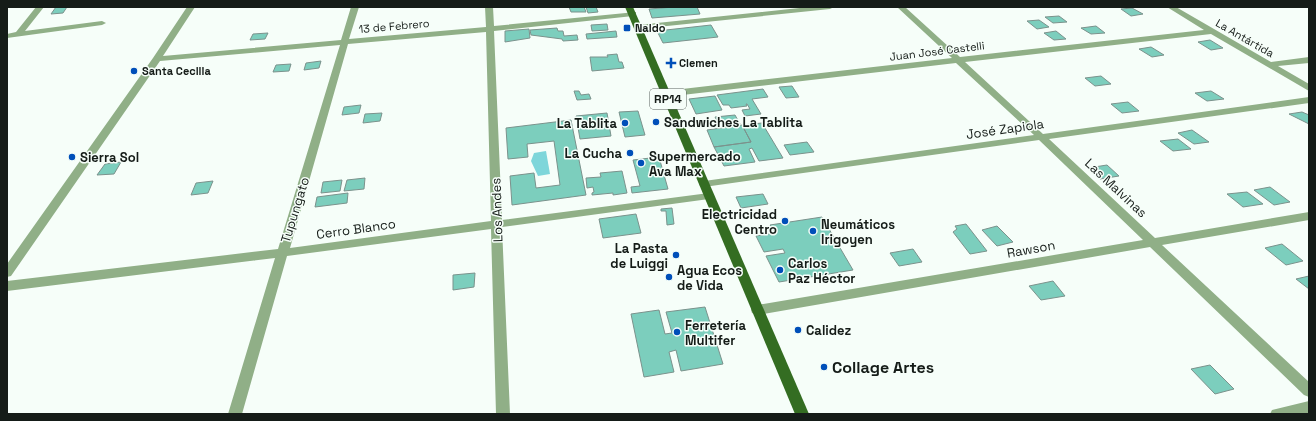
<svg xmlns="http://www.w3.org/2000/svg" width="1316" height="421" font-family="'Space Grotesk',sans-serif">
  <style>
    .water { fill: #7ed6da }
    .building { fill: #7ccebd; stroke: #7b928c }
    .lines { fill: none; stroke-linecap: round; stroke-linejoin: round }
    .minor { fill: #90af87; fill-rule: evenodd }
    .primary { fill: #346d22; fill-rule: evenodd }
    .poi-dot { fill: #004fb9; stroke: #f6fef9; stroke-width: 1.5 }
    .labels { text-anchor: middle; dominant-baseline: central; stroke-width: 3; stroke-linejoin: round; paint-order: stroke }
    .far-street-label { font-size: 11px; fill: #151c18; stroke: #f6fef9 }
    .far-poi-label { font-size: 11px; font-weight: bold; fill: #151c18; stroke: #f6fef9; text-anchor: start }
    .shield { fill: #f6fef9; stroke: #58605c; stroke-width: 1 }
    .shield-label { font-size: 12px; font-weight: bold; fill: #151c18 }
    .poi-label { font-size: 13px; font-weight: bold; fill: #151c18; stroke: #f6fef9; text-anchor: start }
    .street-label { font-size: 13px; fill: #151c18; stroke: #f6fef9 }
    .near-poi-label { font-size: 16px; font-weight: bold; fill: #151c18; stroke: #f6fef9; text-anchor: start }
  </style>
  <rect width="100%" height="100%" fill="#f6fef9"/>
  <path class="water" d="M 546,151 L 550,174 L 538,176 L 531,161 L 534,153 Z"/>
  <path class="building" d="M 56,7 L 67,7 L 63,13 L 51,14 Z
    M 569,7 L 584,7 L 586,12 L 571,12 Z
    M 586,7 L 596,7 L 598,12 L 588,13 Z
    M 674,7 L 697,7 L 700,14 L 652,18 L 649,9 Z
    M 1132,8 L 1143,14 L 1131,16 L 1121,9 Z
    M 1059,16 L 1067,22 L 1053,23 L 1045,17 Z
    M 1039,20 L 1049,27 L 1037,29 L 1027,21 Z
    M 607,24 L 608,30 L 592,31 L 591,25 Z
    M 711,25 L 718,37 L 663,43 L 657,31 Z
    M 1096,26 L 1105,33 L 1091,34 L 1081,28 Z
    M 557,28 L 558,31 L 563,31 L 564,36 L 577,35 L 578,40 L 563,41 L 562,39 L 531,35 L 530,30 Z
    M 529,29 L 530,38 L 505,42 L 505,31 Z
    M 616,31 L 617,37 L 587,39 L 586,34 Z
    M 1056,31 L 1066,39 L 1054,40 L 1044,33 Z
    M 268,33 L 265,39 L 250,40 L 253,34 Z
    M 1210,40 L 1223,48 L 1211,50 L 1198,42 Z
    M 1151,47 L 1164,55 L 1152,57 L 1139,49 Z
    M 617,54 L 619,62 L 622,62 L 624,68 L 592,71 L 590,57 L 608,57 L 607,55 Z
    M 321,61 L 319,68 L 304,70 L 306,63 Z
    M 291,64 L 289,71 L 273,72 L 276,65 Z
    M 1101,76 L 1111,84 L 1095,86 L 1085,78 Z
    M 792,86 L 799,97 L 786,98 L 779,87 Z
    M 763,89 L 768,97 L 752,99 L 761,114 L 745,116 L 742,110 L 750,109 L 747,104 L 746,104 L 747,106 L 731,108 L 729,105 L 723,105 L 717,95 Z
    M 574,91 L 579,91 L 581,95 L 589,94 L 591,99 L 577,100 Z
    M 1211,91 L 1224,99 L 1207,101 L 1195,93 Z
    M 715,96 L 722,110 L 696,114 L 689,99 Z
    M 1128,102 L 1139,111 L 1122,113 L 1111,104 Z
    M 361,105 L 359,113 L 342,115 L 344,107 Z
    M 638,111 L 645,135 L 625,137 L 619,112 Z
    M 1302,112 L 1309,115 L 1309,124 L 1289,114 Z
    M 382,113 L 380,121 L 363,123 L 365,114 Z
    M 607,113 L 611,136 L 580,139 L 576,116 Z
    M 735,115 L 740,124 L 720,127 L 715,117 Z
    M 571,120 L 586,195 L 512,205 L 510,176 L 534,173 L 536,188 L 560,185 L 554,141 L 527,144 L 528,157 L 508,159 L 506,128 Z
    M 762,123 L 783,158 L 759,161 L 752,148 L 749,149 L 755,162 L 724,166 L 714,147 L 751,142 L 742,125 Z
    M 742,125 L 751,142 L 714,147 L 707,130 Z
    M 1192,130 L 1209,142 L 1194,144 L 1178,133 Z
    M 1178,139 L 1191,149 L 1173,151 L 1160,141 Z
    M 807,142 L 814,152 L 790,155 L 784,145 Z
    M 659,157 L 668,189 L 632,193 L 631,187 L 640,186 L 633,160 Z
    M 121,162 L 114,174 L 97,175 L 105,164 Z
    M 1107,165 L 1119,176 L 1100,179 L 1088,168 Z
    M 622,171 L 627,193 L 613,195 L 613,193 L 592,195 L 592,193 L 594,192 L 593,187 L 587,188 L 586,178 L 601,177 L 600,173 Z
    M 365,178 L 364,189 L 344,191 L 347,180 Z
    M 342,180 L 340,191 L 321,193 L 323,182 Z
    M 213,181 L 208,193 L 191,195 L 196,183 Z
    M 1270,187 L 1290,202 L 1274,205 L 1254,190 Z
    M 1247,192 L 1263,204 L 1243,207 L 1227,194 Z
    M 348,193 L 347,203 L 315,207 L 317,197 Z
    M 763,194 L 768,204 L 741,208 L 736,197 Z
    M 672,208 L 674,224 L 667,225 L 666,211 L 661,211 L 661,209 Z
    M 636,214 L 641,233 L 603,238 L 599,219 Z
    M 822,217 L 853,270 L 779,282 L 766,256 L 785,253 L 783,249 L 764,252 L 756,236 L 775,233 L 770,225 Z
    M 966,224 L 987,251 L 970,254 L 953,232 L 957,229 L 955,226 Z
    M 997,226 L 1013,242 L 997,246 L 982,230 Z
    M 1282,244 L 1303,261 L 1286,265 L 1265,248 Z
    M 913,249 L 922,262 L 899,266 L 890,253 Z
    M 475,273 L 474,287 L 453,290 L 453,275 Z
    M 1309,276 L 1309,289 L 1296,279 Z
    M 1053,281 L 1065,296 L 1041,300 L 1029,286 Z
    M 705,307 L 723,364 L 681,371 L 676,350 L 669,352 L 674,372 L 644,377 L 631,314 L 659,310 L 665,334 L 672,333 L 666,312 Z
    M 1210,365 L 1234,389 L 1215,394 L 1191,369 Z"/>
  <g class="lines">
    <path class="minor" d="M 36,7 L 44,7 L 25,31 L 102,21 L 106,23 L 102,25 L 7,38 L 7,34 L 16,32 Z
      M 187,7 L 195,7 L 163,56 L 341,40 L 351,7 L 359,7 L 349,39 L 486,27 L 485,7 L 493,7 L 494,26 L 636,12 L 636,16 L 633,16 L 494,31 L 502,220 L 709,193 L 713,194 L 714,196 L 713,198 L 709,199 L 502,227 L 510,414 L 496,414 L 491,229 L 287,256 L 242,414 L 228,414 L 275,258 L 7,291 L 7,281 L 278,249 L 340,45 L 160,61 L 11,276 L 7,277 L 7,264 L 153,58 ZM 486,32 L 491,221 L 290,248 L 348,44 Z
      M 809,7 L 834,7 L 830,9 L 638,29 L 634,27 L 638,25 Z
      M 897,7 L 905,7 L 960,57 L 1204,30 L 1167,7 L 1176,7 L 1271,62 L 1309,57 L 1309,63 L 1278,66 L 1309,84 L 1309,91 L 1211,34 L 965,62 L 1043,134 L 1309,97 L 1309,103 L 1049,139 L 1155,238 L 1309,212 L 1309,220 L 1162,245 L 1309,382 L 1309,397 L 1304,395 L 1150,247 L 757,315 L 752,313 L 751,310 L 752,307 L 757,305 L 1143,240 L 1039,140 L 704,187 L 700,186 L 699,184 L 704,181 L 1034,135 L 956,63 L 665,97 L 661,94 L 665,91 L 952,58 Z
      M 1309,401 L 1309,413 L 1270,414 L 1272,410 Z"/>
    <path class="primary" d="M 625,7 L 633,7 L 809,414 L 795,414 Z"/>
  </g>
  <g class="poi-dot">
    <rect x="623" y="24" width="8" height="8" rx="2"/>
    <path d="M669 57h4v4h4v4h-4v4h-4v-4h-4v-4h4z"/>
    <circle cx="134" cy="71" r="4"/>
    <circle cx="656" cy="122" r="4"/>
    <circle cx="625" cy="123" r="4"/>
    <circle cx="630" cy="153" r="4"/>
    <circle cx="72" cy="157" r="4"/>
    <circle cx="641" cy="163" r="4"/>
    <circle cx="785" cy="221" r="4"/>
    <circle cx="813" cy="231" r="4"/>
    <circle cx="676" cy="255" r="4"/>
    <circle cx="780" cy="270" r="4"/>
    <circle cx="669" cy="277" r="4"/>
    <circle cx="798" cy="330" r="4"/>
    <circle cx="677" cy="332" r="4"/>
    <circle cx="824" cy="367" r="4"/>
  </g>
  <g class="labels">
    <g class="far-street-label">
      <text transform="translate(394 26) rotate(-5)">13 de Febrero</text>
      <text transform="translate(1245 38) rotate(30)">La Antártida</text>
      <text transform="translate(937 51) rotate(-7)">Juan José Castelli</text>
    </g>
    <g class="far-poi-label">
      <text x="635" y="28">Naldo</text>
      <text x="679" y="63">Clemen</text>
      <text x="142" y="71">Santa Cecilia</text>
    </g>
    <rect class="shield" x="650" y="89" width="36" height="20" rx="3"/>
    <g class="shield-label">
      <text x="668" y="99">RP14</text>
    </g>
    <g class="poi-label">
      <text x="664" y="122">Sandwiches La Tablita</text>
      <text x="617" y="123" text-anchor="end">La Tablita</text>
      <text x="622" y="153" text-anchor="end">La Cucha</text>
      <text x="649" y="156">Supermercado<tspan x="649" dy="15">Ava Max</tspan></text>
      <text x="80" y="157">Sierra Sol</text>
      <text x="777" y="214" text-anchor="end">Electricidad<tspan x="777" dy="15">Centro</tspan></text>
      <text x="821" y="224">Neumáticos<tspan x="821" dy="15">Irigoyen</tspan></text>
      <text x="668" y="248" text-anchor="end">La Pasta<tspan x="668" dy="15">de Luiggi</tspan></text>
      <text x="788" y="263">Carlos<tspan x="788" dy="15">Paz Héctor</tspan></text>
      <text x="677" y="270">Agua Ecos<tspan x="677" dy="15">de Vida</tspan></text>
      <text x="685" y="325">Ferretería<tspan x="685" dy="15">Multifer</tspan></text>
      <text x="806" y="330">Calidez</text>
    </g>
    <g class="street-label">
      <text transform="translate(1005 129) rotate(-8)">José Zapiola</text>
      <text transform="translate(1116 188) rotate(43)">Las Malvinas</text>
      <text transform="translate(295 210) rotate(-73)">Tupungato</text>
      <text transform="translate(497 210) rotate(-92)">Los Andes</text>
      <text transform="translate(356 229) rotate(-8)">Cerro Blanco</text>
      <text transform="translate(1031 249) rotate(-10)">Rawson</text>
    </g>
    <g class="near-poi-label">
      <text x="832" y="367">Collage Artes</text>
    </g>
  </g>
  <rect width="1316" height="421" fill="none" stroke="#151c18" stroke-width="16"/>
</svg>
